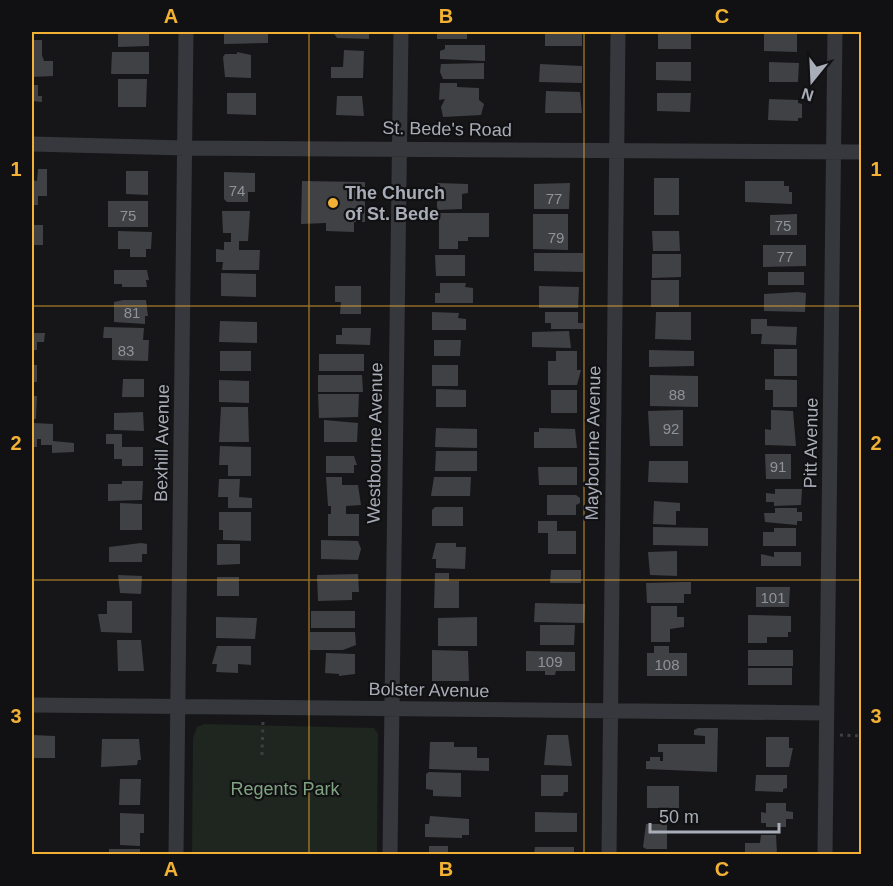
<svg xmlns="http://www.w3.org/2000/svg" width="893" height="886" font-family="Helvetica,sans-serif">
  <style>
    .green { fill: #1e261f }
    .building { fill: #404145 }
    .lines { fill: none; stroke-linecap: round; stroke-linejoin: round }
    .path { stroke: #3d3f44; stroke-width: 3; stroke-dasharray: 3 4.5; stroke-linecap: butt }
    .street { stroke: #37383d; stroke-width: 15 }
    .grid { fill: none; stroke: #f2b134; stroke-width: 1.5; stroke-opacity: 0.55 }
    .poi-dot { fill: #f2b134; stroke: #111113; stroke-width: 2 }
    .labels { text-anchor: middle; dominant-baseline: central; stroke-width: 4.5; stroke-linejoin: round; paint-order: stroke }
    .number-label { font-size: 15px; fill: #8e929b }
    .street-label { font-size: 18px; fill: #a8adb8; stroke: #111113 }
    .poi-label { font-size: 18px; font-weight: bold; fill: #a8adb8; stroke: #111113; text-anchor: start }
    .park-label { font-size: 18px; fill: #7fa381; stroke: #111113 }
    .neatline { fill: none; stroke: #f2b134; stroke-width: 2 }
    .grid-label { font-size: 20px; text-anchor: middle; font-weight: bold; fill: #f2b134 }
  </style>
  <rect width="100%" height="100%" fill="#161618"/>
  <path class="green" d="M 204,724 L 374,728 L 378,734 L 377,854 L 192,854 L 193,738 L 197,727 Z"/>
  <path class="building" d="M 118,32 L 149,32 L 149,46 L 118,47 Z
    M 224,32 L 268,32 L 268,43 L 224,44 Z
    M 333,32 L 369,32 L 369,39 L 337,38 Z
    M 437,32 L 467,32 L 467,39 L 437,39 Z
    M 545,32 L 582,32 L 582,46 L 545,46 Z
    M 658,32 L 691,32 L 691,49 L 658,49 Z
    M 764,32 L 797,32 L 797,52 L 764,51 Z
    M 32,40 L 42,40 L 42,55 L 44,61 L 53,61 L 53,76 L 32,77 Z
    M 445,45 L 485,45 L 485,61 L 440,59 L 440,51 L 445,49 Z
    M 344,50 L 364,51 L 363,78 L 331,78 L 331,67 L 343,67 Z
    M 112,52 L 149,52 L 149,74 L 111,74 Z
    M 237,52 L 251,55 L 251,78 L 225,77 L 223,57 L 225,54 L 237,54 Z
    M 656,62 L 691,62 L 691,81 L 656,80 Z
    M 769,62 L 799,63 L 798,82 L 769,82 Z
    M 484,63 L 484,79 L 443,79 L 440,72 L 441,64 Z
    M 540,64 L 582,66 L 582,83 L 539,82 Z
    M 118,79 L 147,79 L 146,107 L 118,107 Z
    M 440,83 L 457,83 L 457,87 L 479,88 L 479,100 L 484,104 L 481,115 L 443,117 L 441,107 L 445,99 L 439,100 Z
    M 32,85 L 38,85 L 38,96 L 42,96 L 42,102 L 32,101 Z
    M 546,91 L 580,92 L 582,113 L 545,113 Z
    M 227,93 L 256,93 L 256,115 L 227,114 Z
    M 657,93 L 691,93 L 690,112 L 657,111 Z
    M 337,96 L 362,96 L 364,116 L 336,115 Z
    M 769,99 L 798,100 L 798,103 L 802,104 L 802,118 L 798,118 L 798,121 L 768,120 Z
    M 38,169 L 47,169 L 47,196 L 38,196 L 38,205 L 32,205 L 32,180 L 37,181 Z
    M 126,171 L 148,171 L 148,195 L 126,194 Z
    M 224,172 L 255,173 L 255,192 L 248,192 L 248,202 L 227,202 L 224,199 Z
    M 654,178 L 679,178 L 679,215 L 654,215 Z
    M 302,181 L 365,182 L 365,222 L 354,222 L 354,232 L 326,231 L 326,223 L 301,224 Z
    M 745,181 L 784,181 L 784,186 L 789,186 L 789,192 L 792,192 L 792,204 L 745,202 Z
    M 437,183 L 468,184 L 468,193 L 462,194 L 462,209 L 437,210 Z
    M 570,183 L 569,209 L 534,209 L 534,184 Z
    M 108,201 L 148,201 L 148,227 L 108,227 Z
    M 222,211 L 250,211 L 248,241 L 239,241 L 239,250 L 260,250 L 259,270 L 222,270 L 223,262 L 216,262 L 216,249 L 224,250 L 224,242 L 231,242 L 231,233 L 223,233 Z
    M 439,213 L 489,213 L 489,237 L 468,237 L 468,241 L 458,241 L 458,249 L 439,249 Z
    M 533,214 L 568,214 L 568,250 L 533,249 Z
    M 797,214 L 797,235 L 770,235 L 770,215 Z
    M 32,225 L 43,225 L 43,245 L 32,245 Z
    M 118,231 L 152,232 L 151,249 L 146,249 L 146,257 L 130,257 L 130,249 L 118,249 Z
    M 652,231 L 679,231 L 680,251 L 653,251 Z
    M 763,245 L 806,245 L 806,266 L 763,267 Z
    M 534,253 L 583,253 L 583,272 L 534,271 Z
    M 652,254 L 681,254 L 681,277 L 652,278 Z
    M 435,255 L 465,255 L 465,276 L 436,276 Z
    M 114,270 L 147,270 L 149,280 L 146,280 L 147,287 L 122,287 L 122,284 L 114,284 Z
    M 768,272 L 804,272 L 804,285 L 768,285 Z
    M 221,273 L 256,274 L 256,297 L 221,296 Z
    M 651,280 L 679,280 L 679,307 L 651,307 Z
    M 440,283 L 466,283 L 465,287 L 473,288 L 473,303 L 435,303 L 435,293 L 440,293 Z
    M 335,286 L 361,286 L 361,314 L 340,314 L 341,302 L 335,302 Z
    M 539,286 L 579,287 L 578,308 L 539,308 Z
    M 798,292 L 806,293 L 805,312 L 764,311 L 764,294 Z
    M 123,300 L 146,300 L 148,316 L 145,316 L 145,324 L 114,322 L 114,302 Z
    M 432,312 L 459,313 L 458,318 L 466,319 L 466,330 L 432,330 Z
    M 545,312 L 578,312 L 578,323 L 583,323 L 583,329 L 551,329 L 551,323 L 545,323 Z
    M 656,312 L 691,312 L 691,340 L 655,339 Z
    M 751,319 L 767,319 L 767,326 L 797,327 L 796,345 L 761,344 L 762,334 L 751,334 Z
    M 220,321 L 257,322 L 257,343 L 219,342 Z
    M 104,327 L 144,328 L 143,340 L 149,340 L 148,361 L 112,360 L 112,338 L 103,338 Z
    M 342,328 L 371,328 L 370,345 L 336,344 L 336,335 L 342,335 Z
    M 569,331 L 571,348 L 532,347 L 532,332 Z
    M 32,333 L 45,333 L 44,342 L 37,342 L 37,350 L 32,350 Z
    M 434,340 L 461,340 L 460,356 L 434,356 Z
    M 774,349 L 797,349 L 797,376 L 774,376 Z
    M 649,350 L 694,351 L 694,366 L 649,367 Z
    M 220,351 L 251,351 L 251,371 L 220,371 Z
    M 556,351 L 577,351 L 577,370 L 581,370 L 577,385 L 548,385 L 548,361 L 556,361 Z
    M 319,354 L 364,354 L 364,371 L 319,371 Z
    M 32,365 L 37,365 L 37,382 L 32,382 Z
    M 432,365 L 458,365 L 458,386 L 432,386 Z
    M 318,375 L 362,375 L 363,392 L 318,392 Z
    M 650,375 L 698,376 L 698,407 L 650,406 Z
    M 123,379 L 144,379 L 144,397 L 122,397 Z
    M 765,379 L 797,380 L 797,407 L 773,407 L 773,390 L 765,390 Z
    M 219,380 L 249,381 L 249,403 L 219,402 Z
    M 436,389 L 466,390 L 466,407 L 436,407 Z
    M 551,390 L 577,390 L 577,413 L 551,413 Z
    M 318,394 L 359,394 L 358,417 L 319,418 Z
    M 32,396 L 37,396 L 36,419 L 32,419 Z
    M 221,407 L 248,407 L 249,442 L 219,442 Z
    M 683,410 L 683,446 L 650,446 L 648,411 Z
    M 771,410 L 793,411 L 796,446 L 765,445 L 765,429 L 771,430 Z
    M 143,412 L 144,431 L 114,430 L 114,413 Z
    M 324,420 L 358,423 L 357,442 L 324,442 Z
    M 34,423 L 53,424 L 53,441 L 74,443 L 74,452 L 52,453 L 52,445 L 41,445 L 41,439 L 37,439 L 37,447 L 32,447 L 32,428 L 34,428 Z
    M 436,428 L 477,429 L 477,448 L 435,447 Z
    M 539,428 L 575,429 L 577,448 L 534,448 L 534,432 L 539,432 Z
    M 106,434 L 122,434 L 122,447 L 143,447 L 143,466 L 122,466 L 122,459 L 114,459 L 114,444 L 106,444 Z
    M 220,446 L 251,447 L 251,476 L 228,476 L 228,465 L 219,465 Z
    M 436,451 L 477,451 L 477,471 L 435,471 Z
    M 765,454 L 791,454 L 791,479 L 766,479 Z
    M 326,456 L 354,456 L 357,465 L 354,465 L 354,473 L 326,473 Z
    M 649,461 L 688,461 L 688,483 L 648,482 Z
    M 538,467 L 577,467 L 577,485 L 539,485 Z
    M 326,477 L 342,477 L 342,485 L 358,485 L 361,505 L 346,506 L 346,514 L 359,514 L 359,536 L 328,536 L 328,514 L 331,514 L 331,506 L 328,506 Z
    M 434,477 L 471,477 L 470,496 L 431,496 Z
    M 219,479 L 240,479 L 239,497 L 252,498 L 252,508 L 228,508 L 228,497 L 218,497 Z
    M 122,481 L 143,481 L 142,500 L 108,501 L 108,484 L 122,484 Z
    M 775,489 L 802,489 L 801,505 L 774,506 L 774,502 L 766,502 L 766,493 L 775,494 Z
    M 547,495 L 576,495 L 580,498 L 580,503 L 576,505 L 576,515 L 547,515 Z
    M 654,501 L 680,503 L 680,511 L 676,511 L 676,525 L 653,524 Z
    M 120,503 L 142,504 L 142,530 L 120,530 Z
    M 435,507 L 463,507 L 463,526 L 432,526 L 432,510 Z
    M 775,508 L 797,508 L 797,512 L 802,512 L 802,521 L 797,521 L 797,525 L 765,522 L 764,513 L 775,513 Z
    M 219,512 L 251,512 L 251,541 L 223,540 L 223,530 L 219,530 Z
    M 538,521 L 557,521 L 557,531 L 576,531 L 576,554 L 548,554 L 548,533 L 538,533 Z
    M 653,527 L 708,528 L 708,546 L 653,545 Z
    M 774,528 L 796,528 L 796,546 L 763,546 L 763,532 L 774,532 Z
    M 321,540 L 358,541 L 361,549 L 358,560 L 321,559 Z
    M 141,543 L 147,544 L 147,554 L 142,554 L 142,562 L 109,562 L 109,547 Z
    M 436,543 L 456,543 L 456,547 L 466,547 L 465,569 L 436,568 L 436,559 L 432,559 Z
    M 217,544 L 240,544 L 240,564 L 217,565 Z
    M 677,551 L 677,576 L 650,575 L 648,552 Z
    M 774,552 L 801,552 L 801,566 L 761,566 L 761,554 L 774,557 Z
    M 551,570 L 581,570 L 581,583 L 550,583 Z
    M 435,573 L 449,573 L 449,581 L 459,581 L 459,608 L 434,608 Z
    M 358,574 L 359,592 L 352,592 L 352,600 L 318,601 L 317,575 Z
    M 118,575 L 142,576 L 141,594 L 120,593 Z
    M 217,577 L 239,577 L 239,596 L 217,596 Z
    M 684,582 L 691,582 L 691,594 L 684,594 L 684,603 L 647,603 L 646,583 Z
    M 756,587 L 790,587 L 789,607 L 756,607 Z
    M 107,601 L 132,601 L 132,633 L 101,632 L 98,614 L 107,614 Z
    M 535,603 L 585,604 L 584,623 L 534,622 Z
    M 651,606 L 677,606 L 677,617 L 684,617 L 684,627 L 670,629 L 670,642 L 651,642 Z
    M 311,611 L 355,611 L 355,628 L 311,628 Z
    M 748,615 L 791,616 L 791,632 L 788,632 L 788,637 L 767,637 L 767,643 L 748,643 Z
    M 216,617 L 257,618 L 255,639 L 216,638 Z
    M 477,617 L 477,646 L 438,646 L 438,618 Z
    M 540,625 L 575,625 L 574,645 L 540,645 Z
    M 310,632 L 355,632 L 356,645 L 343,650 L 310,650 Z
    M 117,640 L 141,640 L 144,671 L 118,671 Z
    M 217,646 L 251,646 L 251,665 L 238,664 L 238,673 L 216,672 L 217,664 L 212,664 Z
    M 654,646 L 669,646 L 669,653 L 687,653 L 687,676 L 647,676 L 647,653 L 654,653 Z
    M 432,650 L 468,651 L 469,681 L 432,681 Z
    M 748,650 L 793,650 L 793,666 L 748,666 Z
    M 526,651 L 575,652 L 575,671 L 556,671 L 555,675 L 545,675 L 545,671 L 526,671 Z
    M 326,653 L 355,654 L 355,674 L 339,676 L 339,674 L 325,673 Z
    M 748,668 L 792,668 L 792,685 L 748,685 Z
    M 698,728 L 718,728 L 717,772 L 646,769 L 646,761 L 650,761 L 650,757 L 660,757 L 660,761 L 663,761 L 663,752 L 658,752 L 658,744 L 705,744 L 705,736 L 694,735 L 694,730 Z
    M 32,735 L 55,736 L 55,758 L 32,758 Z
    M 547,735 L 568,735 L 572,766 L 544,765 Z
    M 766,737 L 789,737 L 789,748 L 793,748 L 789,767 L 766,767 Z
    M 102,739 L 139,739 L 141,760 L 138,760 L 137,765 L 101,767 Z
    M 430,742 L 454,742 L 454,747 L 477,747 L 477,758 L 489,758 L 489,771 L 429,769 Z
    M 429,772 L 461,773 L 461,797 L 433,796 L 433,790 L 426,789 L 426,774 Z
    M 541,775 L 568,775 L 568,792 L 564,792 L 563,796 L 541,796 Z
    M 756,775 L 787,775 L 787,788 L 783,789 L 783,792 L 755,791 Z
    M 120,779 L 141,779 L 140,805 L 119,805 Z
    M 647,786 L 679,786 L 679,808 L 647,808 Z
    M 766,803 L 786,803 L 786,811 L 793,812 L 793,819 L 786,819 L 786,827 L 766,827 L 766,823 L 761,823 L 761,812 L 766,813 Z
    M 535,812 L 577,813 L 577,832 L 535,832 Z
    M 120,813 L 144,814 L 144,833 L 140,833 L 140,846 L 120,845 Z
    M 430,816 L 469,819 L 469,835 L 462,835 L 462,838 L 425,837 L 425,824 L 429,824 Z
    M 646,824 L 667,824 L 667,849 L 646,849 L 643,847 Z
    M 761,835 L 776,835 L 777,854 L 745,854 L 745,843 L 760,843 Z
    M 429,846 L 448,846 L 448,854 L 429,854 Z
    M 535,847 L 574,847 L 574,854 L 534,854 Z
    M 109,849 L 140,849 L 140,854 L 109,854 Z"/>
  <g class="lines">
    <path class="path" d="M 840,735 L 862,736
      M 262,755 L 263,721"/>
    <path class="street" d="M 32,144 L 185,148 L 862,152
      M 32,705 L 826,713
      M 176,854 L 186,32
      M 390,854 L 401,32
      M 609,854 L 618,32
      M 825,854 L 835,32"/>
  </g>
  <path class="grid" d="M 309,32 L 309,854M 584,32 L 584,854M 32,306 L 862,306M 32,580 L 862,580"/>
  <circle class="poi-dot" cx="333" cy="203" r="6"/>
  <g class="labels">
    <g class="number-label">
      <text x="237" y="190">74</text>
      <text x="554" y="198">77</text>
      <text x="128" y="215">75</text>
      <text x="783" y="225">75</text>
      <text x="556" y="237">79</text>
      <text x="785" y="256">77</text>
      <text x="132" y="312">81</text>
      <text x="126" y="350">83</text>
      <text x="677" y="394">88</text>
      <text x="671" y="428">92</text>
      <text x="778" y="466">91</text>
      <text x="773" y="597">101</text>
      <text x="550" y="661">109</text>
      <text x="667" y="664">108</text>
    </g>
    <g class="street-label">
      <text transform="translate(447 129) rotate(1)">St. Bede's Road</text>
      <text transform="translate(162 443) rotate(-89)">Bexhill Avenue</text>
      <text transform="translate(375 443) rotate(-89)">Westbourne Avenue</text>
      <text transform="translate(593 443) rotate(-89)">Maybourne Avenue</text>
      <text transform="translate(811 443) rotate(-89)">Pitt Avenue</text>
      <text transform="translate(429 690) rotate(1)">Bolster Avenue</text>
    </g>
    <g class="poi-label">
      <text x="345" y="193">The Church<tspan x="345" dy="21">of St. Bede</tspan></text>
    </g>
    <g class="park-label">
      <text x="285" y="789">Regents Park</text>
    </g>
  </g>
  <rect width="893" height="886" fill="none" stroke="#111113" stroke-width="66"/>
  <g transform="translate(812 81) rotate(198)" stroke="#111113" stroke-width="4.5" paint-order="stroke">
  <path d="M0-4.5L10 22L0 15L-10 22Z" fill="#a8adb8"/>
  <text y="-9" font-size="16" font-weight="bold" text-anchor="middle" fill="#a8adb8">N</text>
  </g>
  <path d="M650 823v9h129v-9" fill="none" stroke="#a8adb8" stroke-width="3"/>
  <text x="659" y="823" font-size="18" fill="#a8adb8" stroke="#111113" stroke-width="4.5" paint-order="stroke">50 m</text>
  <rect x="33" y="33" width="827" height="820" class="neatline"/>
  <g class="grid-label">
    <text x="171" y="23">A</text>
    <text x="446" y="23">B</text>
    <text x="722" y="23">C</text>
    <text x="16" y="176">1</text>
    <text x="876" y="176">1</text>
    <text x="16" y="450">2</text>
    <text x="876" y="450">2</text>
    <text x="16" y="723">3</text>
    <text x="876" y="723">3</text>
    <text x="171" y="876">A</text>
    <text x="446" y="876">B</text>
    <text x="722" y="876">C</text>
  </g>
</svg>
